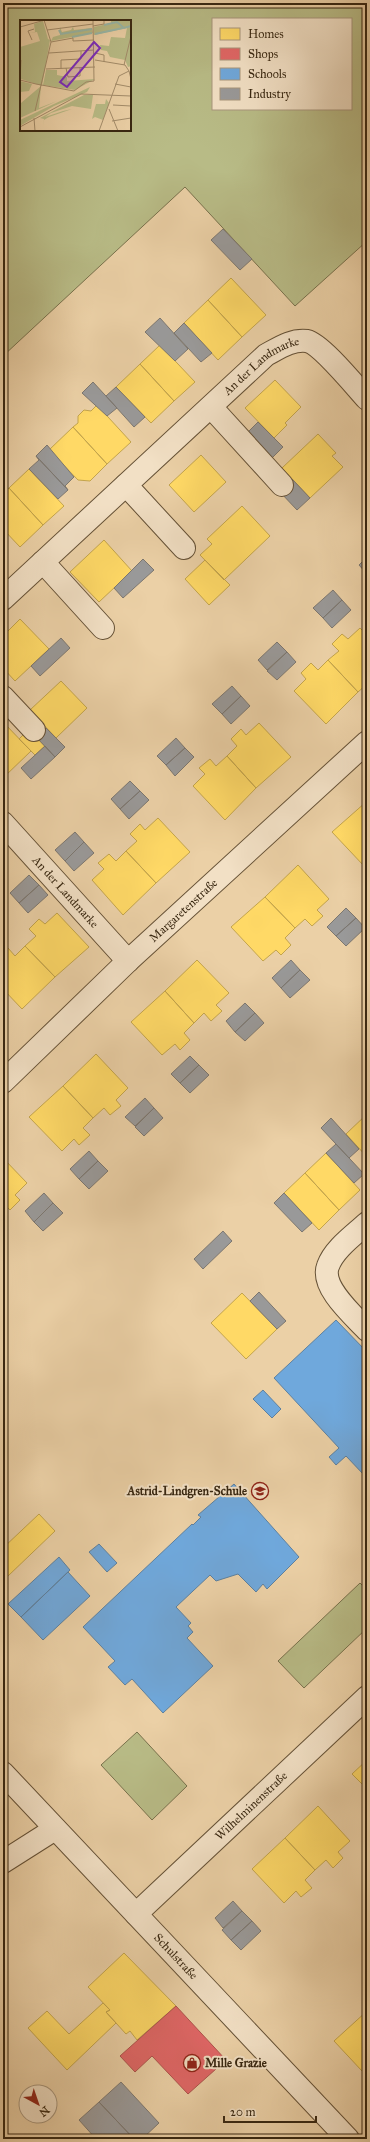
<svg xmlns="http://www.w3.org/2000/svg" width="370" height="2142" font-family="'IM FELL Great Primer',serif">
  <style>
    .green { fill: #b8bb86; stroke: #78714c; fill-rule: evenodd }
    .homes { fill: #ffd966; stroke: #c3a44c }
    .shops { fill: #e06666; stroke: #ae534c }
    .schools { fill: #6fa8dc; stroke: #5e819f }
    .industry { fill: #999; stroke: #7c7770 }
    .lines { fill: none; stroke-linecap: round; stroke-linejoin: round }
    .minor-casing { stroke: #655136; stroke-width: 24 }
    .minor { stroke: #f2e0c5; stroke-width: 22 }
    .labels { text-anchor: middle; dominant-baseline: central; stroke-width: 4; stroke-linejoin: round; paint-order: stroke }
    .street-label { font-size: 12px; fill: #382711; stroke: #f2e0c5 }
    .poi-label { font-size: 12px; font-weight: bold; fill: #382711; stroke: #f2e0c5; text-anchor: end }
    .inset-river { fill: none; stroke: #98b7a8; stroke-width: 2 }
    .inset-road { fill: none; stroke: #a38c6a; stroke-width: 1 }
    .view { fill: #7b2cbf; fill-opacity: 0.15; stroke: #7b2cbf; stroke-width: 2 }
    .inset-edge { fill: none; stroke: #382711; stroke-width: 2 }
  </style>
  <rect width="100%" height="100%" fill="#ebd0a6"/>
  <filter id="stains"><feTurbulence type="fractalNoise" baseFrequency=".005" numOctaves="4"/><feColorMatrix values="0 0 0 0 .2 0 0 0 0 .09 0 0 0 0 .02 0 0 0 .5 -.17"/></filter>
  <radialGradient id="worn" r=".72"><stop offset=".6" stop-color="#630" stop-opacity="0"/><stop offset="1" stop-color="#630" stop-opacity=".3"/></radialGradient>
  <path class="green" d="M 3,3 L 367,3 L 367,241 L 295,306 L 185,187 L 3,356 ZM 213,19 L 351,19 L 351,109 L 213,109 ZM 21,21 L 130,21 L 130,130 L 21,130 Z
    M 360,1583 L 367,1590 L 367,1628 L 304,1688 L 278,1661 Z
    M 137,1732 L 187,1786 L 152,1820 L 101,1765 Z"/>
  <path class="homes" d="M 231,278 L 266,315 L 242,337 L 208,300 Z
    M 208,300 L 242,337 L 218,360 L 184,323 Z
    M 160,345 L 195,382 L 174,401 L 140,364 Z
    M 140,364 L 174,401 L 151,423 L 116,387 Z
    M 275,380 L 301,407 L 285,423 L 287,425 L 274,438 L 245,408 Z
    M 97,405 L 131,442 L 107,464 L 73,427 L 78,423 L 78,416 L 84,410 L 91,411 Z
    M 73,427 L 107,464 L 90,481 L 78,480 L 49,450 Z
    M 318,434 L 336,453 L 332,456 L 343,467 L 310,498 L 282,468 Z
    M 201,455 L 226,482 L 194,512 L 169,485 Z
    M 29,469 L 64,506 L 43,525 L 9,488 Z
    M 9,488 L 43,525 L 20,547 L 3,529 L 3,493 Z
    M 242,506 L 270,536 L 224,580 L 200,555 L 212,544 L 207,539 Z
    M 104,540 L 132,571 L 99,602 L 70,572 Z
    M 205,560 L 230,585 L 209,605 L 185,579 Z
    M 20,619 L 49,649 L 15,681 L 3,668 L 3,636 Z
    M 360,628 L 367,635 L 367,684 L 358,692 L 328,660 L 339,651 L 332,644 L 342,634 L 348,639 Z
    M 328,660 L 358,692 L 326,724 L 294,691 L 306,679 L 301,673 L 311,663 L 318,670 Z
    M 61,681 L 87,708 L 56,738 L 30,710 Z
    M 3,722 L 31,751 L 3,778 Z
    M 259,723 L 291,757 L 256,788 L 227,756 L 237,746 L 231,739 L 241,729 L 246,735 Z
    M 29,729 L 45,746 L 35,755 L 19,739 Z
    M 227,756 L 256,788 L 225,820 L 193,786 L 205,774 L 199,768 L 210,759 L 216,766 Z
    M 366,802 L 367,863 L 364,866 L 332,832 Z
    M 158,818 L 190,852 L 156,883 L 126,851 L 137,841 L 130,834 L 140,824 L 145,830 Z
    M 126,851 L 156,883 L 123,915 L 92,880 L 104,869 L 98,863 L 109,854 L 116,861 Z
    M 298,865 L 329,899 L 317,910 L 323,916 L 312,926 L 305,919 L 295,928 L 265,897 Z
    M 265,897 L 295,928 L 285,938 L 291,945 L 281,955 L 276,950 L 263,961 L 231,927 Z
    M 57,913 L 89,947 L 55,977 L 25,946 L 36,936 L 29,929 L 39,919 L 45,924 Z
    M 25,946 L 55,977 L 22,1009 L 3,989 L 3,953 L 8,948 L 15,956 Z
    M 197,960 L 229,993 L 216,1005 L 222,1011 L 211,1021 L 204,1013 L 194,1023 L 165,991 Z
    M 165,991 L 194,1023 L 184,1033 L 190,1040 L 180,1050 L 175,1044 L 162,1055 L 131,1022 Z
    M 96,1054 L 128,1088 L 116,1100 L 121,1106 L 110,1115 L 104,1108 L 93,1118 L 63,1086 Z
    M 63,1086 L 93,1118 L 83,1128 L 90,1135 L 79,1145 L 74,1139 L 62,1151 L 29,1117 Z
    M 367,1114 L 367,1157 L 346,1134 Z
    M 326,1153 L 360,1190 L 339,1210 L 305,1173 Z
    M 3,1158 L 27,1183 L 15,1195 L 20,1200 L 10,1210 L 3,1203 Z
    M 305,1173 L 339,1210 L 319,1230 L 284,1193 Z
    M 242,1293 L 277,1329 L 246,1359 L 211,1323 Z
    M 39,1514 L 55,1531 L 8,1576 L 3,1571 L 3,1548 Z
    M 367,1760 L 367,1789 L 352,1774 Z
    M 318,1806 L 350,1841 L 338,1852 L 343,1858 L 333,1868 L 326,1860 L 315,1870 L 285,1838 Z
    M 285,1838 L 315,1870 L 305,1880 L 312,1888 L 301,1897 L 296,1891 L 284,1903 L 252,1869 Z
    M 124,1953 L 176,2006 L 137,2040 L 130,2031 L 126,2034 L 106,2012 L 110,2010 L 88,1987 Z
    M 103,2003 L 110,2010 L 106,2012 L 116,2023 L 67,2070 L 28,2028 L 47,2011 L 69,2034 Z
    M 367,2011 L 367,2067 L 362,2071 L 334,2041 Z"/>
  <path class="shops" d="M 176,2006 L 226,2060 L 188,2094 L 152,2056 L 135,2072 L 120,2056 Z"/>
  <path class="schools" d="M 336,1320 L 367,1352 L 367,1472 L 364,1475 L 346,1456 L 336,1465 L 329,1457 L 339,1448 L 274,1378 Z
    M 263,1390 L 281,1409 L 272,1418 L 253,1399 Z
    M 234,1484 L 299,1557 L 267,1589 L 263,1584 L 256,1592 L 238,1574 L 216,1581 L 210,1575 L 176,1607 L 191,1623 L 188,1626 L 193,1632 L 187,1638 L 213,1666 L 163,1713 L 132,1679 L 125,1685 L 108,1667 L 115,1661 L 83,1627 L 192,1524 L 193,1525 L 201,1517 L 198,1515 Z
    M 99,1544 L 117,1563 L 107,1572 L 89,1552 Z
    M 59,1557 L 70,1570 L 21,1617 L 8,1604 Z
    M 68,1572 L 90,1596 L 43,1640 L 21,1617 Z"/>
  <path class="industry" d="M 223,229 L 252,259 L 240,270 L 211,240 Z
    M 160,318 L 188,349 L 175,361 L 145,332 Z
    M 184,323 L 212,353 L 201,362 L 174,333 Z
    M 93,382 L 117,408 L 107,416 L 82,393 Z
    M 116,387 L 145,417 L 134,427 L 106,396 Z
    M 258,422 L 283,447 L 270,460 L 246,434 Z
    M 47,445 L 74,477 L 65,486 L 68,490 L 36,456 Z
    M 36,456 L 68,490 L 58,499 L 29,469 L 39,460 Z
    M 292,479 L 310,498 L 297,510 L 280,492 Z
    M 367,557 L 367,574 L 359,565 Z
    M 143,559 L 154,570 L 123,598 L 114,588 Z
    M 333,590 L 342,600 L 323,618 L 313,608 Z
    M 342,600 L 351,610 L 332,628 L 323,618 Z
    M 61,638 L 70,648 L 40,676 L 31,666 Z
    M 277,642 L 287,652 L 267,670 L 258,660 Z
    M 287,652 L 296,662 L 277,680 L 267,671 Z
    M 232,686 L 241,696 L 222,714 L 212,704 Z
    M 241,696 L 250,706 L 231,724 L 222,714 Z
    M 46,728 L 65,747 L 55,757 L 36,737 Z
    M 176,738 L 185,748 L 166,765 L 157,756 Z
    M 45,746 L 55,757 L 31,779 L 21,768 Z
    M 185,748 L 194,757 L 175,776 L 166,765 Z
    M 130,781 L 140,791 L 120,809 L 111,799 Z
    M 140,791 L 149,800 L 129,819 L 120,809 Z
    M 75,832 L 84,842 L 65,861 L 55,850 Z
    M 84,842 L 94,853 L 74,871 L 65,861 Z
    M 29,875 L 39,885 L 19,903 L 10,893 Z
    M 39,885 L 48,895 L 28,913 L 19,903 Z
    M 346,908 L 356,918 L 336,936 L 327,927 Z
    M 356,918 L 365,928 L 346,946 L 336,936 Z
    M 291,960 L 300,970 L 281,988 L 272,978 Z
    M 300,970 L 310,980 L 290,998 L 281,988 Z
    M 245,1003 L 255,1013 L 235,1032 L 226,1021 Z
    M 255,1013 L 264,1023 L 245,1041 L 235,1032 Z
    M 190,1056 L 199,1065 L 180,1083 L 171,1074 Z
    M 199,1065 L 209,1075 L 190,1093 L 180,1083 Z
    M 145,1098 L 154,1108 L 135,1126 L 125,1117 Z
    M 154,1108 L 163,1118 L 144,1136 L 135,1127 Z
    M 331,1118 L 359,1149 L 349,1158 L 321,1128 Z
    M 336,1144 L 364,1174 L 354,1183 L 326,1153 Z
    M 89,1151 L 98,1161 L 79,1179 L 70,1169 Z
    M 98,1161 L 108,1171 L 89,1189 L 79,1179 Z
    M 44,1193 L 53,1203 L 34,1222 L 25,1211 Z
    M 284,1193 L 312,1223 L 302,1232 L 274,1203 Z
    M 53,1203 L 63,1213 L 43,1231 L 34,1222 Z
    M 223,1231 L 232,1241 L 203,1269 L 194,1259 Z
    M 3,1261 L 7,1265 L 3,1269 Z
    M 259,1292 L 286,1321 L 277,1329 L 250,1301 Z
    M 233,1901 L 242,1911 L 223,1928 L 215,1918 Z
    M 242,1911 L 252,1921 L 231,1940 L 222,1930 Z
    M 252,1921 L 261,1931 L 241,1950 L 231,1940 Z
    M 121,2082 L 159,2123 L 142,2139 L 134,2139 L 99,2102 Z
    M 99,2102 L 134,2139 L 96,2139 L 79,2120 Z"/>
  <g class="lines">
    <g class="minor-casing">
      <g id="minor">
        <path d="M 211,407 L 282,485"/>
        <path d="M 126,485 L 184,548"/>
        <path d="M 43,562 L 103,628"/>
        <path id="s1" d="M 3,599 L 266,355 C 279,348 292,339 307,341 C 321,344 356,387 367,399"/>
        <path d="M 3,697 L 34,730"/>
        <path id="s2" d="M 3,823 L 128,961"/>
        <path id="s3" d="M 3,1082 L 128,961 L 367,742"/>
        <path d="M 367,1223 C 354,1235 334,1249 328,1266 C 320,1287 354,1316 367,1330"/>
        <path id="s4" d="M 3,1773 L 348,2139"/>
        <path d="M 3,1862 L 55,1829"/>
        <path id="s5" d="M 136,1914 L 367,1697"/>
      </g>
    </g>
    <use href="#minor" class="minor"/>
  </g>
  <defs>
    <g id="school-ring" transform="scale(0.9)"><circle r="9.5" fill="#f2e0c5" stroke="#8f2418" stroke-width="1.5"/><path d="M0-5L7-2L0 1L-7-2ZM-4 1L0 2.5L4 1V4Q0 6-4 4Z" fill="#8f2418"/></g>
    <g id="shop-ring" transform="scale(0.9)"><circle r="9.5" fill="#f2e0c5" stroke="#8f2418" stroke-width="1.5"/><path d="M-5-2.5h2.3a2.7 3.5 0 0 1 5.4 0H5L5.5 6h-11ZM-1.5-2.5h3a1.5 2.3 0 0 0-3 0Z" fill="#8f2418"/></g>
  </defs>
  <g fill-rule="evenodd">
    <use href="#school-ring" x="260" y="1491"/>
    <use href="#shop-ring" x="192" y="2063"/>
  </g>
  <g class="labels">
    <g class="street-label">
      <text stroke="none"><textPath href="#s1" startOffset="349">An der Landmarke</textPath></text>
      <text stroke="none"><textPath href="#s2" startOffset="93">An der Landmarke</textPath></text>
      <text stroke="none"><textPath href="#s3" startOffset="249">Margaretenstraße</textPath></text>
      <text stroke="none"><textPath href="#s5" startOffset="158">Wilhelminenstraße</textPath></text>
      <text stroke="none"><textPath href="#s4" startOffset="252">Schulstraße</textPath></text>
    </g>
    <g class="poi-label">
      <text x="247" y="1491">Astrid-Lindgren-Schule</text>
      <text x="205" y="2063" text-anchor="start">Mille Grazie</text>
    </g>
  </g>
  <g transform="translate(20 20)">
    <rect width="111" height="111" fill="#ebd0a6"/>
    <path d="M 91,0 L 111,1 L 111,46 L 108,47 L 105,40 L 90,37 L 87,31 L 81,30 L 80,25 L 89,26 L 91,17 L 105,18 L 107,8 L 74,15 L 74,7 L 91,3 ZM 23,1 L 28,19 L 30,20 L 22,66 L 1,59 L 0,27 L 20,21 L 17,12 L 9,13 L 15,12 L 14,4 ZM 40,7 L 42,12 L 51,10 L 53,7 L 54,10 L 72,8 L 73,13 L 31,21 L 33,17 L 40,15 ZM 26,50 L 37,50 L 37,55 L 47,57 L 47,61 L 75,59 L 55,70 L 23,65 ZM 0,61 L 12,64 L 9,71 L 0,72 ZM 21,66 L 19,88 L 37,81 L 0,98 L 1,83 ZM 70,67 L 67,72 L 34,86 L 0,106 L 0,100 ZM 64,75 L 73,75 L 71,89 L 52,86 L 31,93 L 25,97 L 43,91 L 52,89 L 29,97 L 24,100 L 23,107 L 24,99 L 20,98 ZM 86,79 L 89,83 L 83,100 L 75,97 L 72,99 L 76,84 L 85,84 Z" fill="#b8bb86"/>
    <path class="inset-river" d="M 84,5 L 97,2 L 104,8 L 111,6M 39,10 L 41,14 L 72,9M 75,14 L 103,8M 52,17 L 72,13"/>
    <path class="inset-road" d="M 73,6 L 84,4 L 84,0M 0,7 L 25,0M 27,10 L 73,4M 12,20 L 8,11 L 14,9M 31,22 L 53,18 L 53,21 L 74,20M 29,33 L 74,30M 75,33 L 84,35 L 84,42M 1,40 L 0,60 L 16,64 L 54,71 L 66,62 L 74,61 L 73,0M 75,40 L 105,45 L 109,51M 104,45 L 111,16M 46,48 L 48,57 L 60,56 L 60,48M 26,49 L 75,47M 41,49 L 41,40 L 61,39 L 61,31M 95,64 L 111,67M 93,85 L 111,86M 89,89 L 98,111M 15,91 L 31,22 L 24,0M 14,98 L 15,111M 92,101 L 111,98M 0,107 L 61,74 L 111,76M 79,111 L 99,56 L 109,51 L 111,59"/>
    <path class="view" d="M 74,22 L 80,28 L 47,67 L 40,62 Z"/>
    <rect width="111" height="111" class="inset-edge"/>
  </g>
  <rect width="370" height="2142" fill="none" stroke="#ebd0a6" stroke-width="16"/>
  <rect x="4" y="4" width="362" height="2134" fill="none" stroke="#382711" stroke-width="2"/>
  <rect x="8" y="8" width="354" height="2126" fill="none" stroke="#382711"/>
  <rect x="212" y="18" width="140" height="92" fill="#f2e0c5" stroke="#a8967d"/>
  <rect x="220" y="28" width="20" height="12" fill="#ffd966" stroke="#a8967d"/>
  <text x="248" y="38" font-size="12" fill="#382711">Homes</text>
  <rect x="220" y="48" width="20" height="12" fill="#e06666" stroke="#a8967d"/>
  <text x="248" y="58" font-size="12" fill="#382711">Shops</text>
  <rect x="220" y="68" width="20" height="12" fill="#6fa8dc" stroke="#a8967d"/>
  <text x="248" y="78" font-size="12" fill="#382711">Schools</text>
  <rect x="220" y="88" width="20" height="12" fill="#999999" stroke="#a8967d"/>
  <text x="248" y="98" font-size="12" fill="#382711">Industry</text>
  <g transform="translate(38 2104) rotate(140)"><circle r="19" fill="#f2e0c5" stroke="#a8967d"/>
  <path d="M0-3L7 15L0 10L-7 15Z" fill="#8f2418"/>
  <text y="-6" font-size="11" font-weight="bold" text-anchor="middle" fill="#382711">N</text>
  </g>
  <path d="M224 2116v6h92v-6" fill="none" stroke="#382711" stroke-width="2"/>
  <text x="230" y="2116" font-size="12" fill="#382711" stroke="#f2e0c5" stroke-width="3" paint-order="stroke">20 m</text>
  <rect width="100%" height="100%" filter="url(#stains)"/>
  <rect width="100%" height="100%" fill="url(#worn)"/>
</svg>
